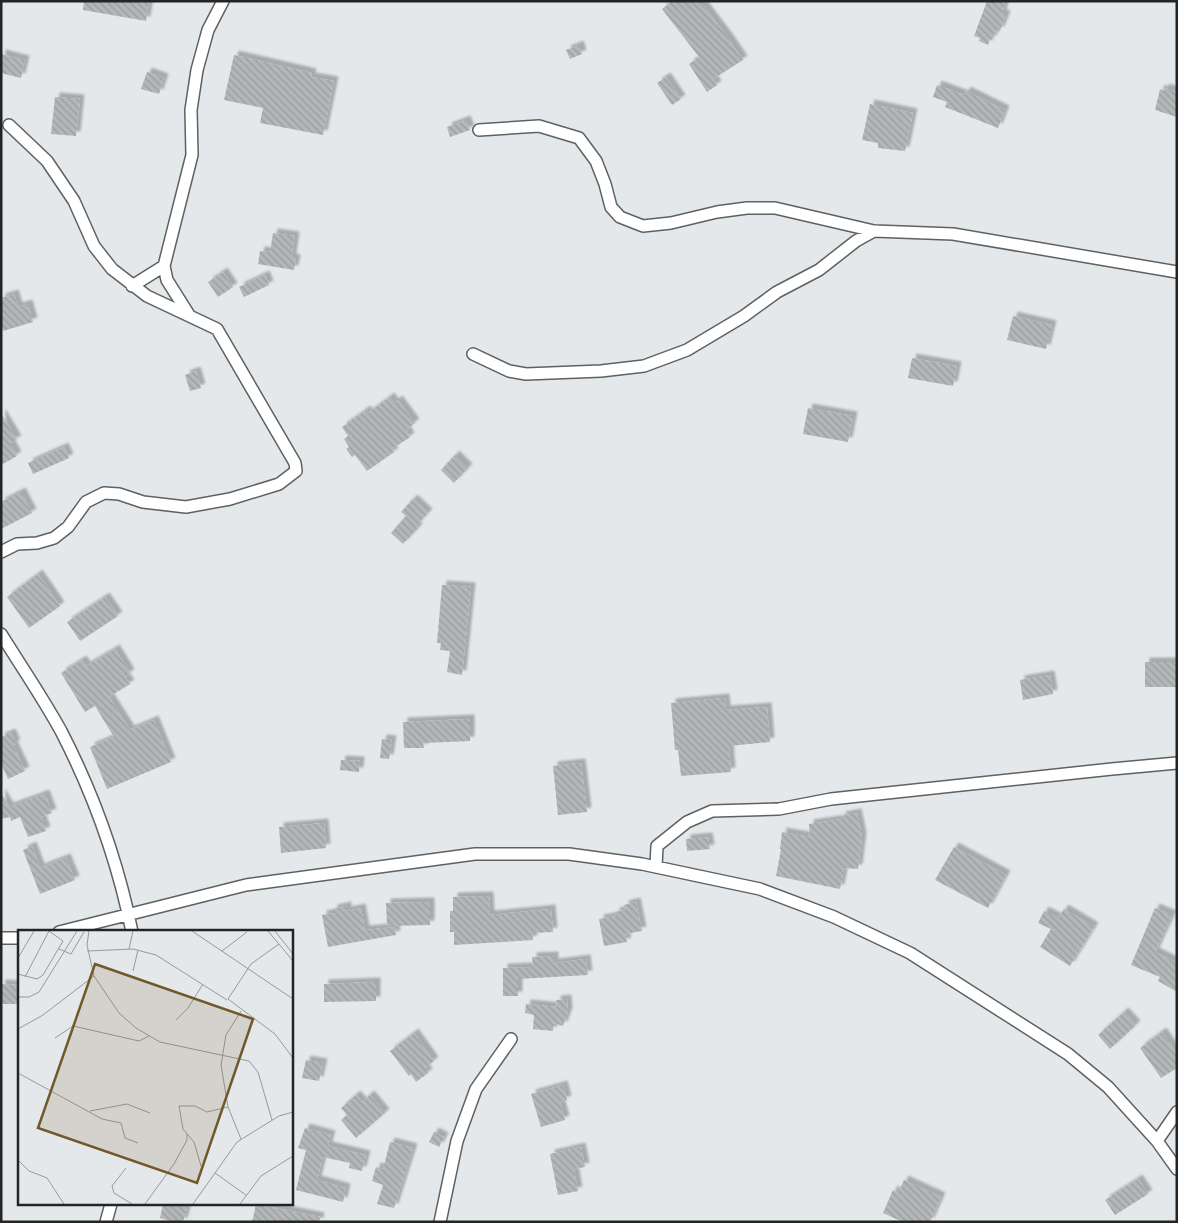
<svg xmlns="http://www.w3.org/2000/svg" width="1178" height="1223" font-family="'PT Sans Narrow',sans-serif">
  <style>
    .building { fill: url(#building-back-hatch); filter: url(#shadow) }
    .lines { fill: none; stroke-linecap: round; stroke-linejoin: round }
    .minor-casing { stroke: #5d6162; stroke-width: 14 }
    .minor { stroke: #fff; stroke-width: 11 }
    .inset-road { fill: none; stroke: #979a9b; stroke-width: 1 }
    .view { fill: #72572a; fill-opacity: 0.15; stroke: #72572a; stroke-width: 2.5 }
    .inset-edge { fill: none; stroke: #232425; stroke-width: 2.5 }
  </style>
  <defs>
    <pattern id="building-back-hatch" width="6" height="6" patternUnits="userSpaceOnUse" patternTransform="scale(1.25)"><rect width="6" height="6" fill="#b3b7b8"/><path d="M-1 5l2 2M0 0l6 6M5-1l2 2" fill="none" stroke="#9a9d9e"/></pattern>
    <filter id="shadow"><feDropShadow dx="4.5" dy="-4.5" stdDeviation="1" flood-color="#0004"/></filter>
  </defs>
  <rect width="100%" height="100%" fill="#e4e8ea"/>
  <path class="building" d="M 84,1 L 149,1 L 146,21 L 83,10 Z
    M 672,1 L 700,1 L 728,38 L 743,60 L 713,79 L 717,85 L 707,92 L 689,64 L 699,57 L 662,9 Z
    M 987,1 L 999,1 L 1005,3 L 1002,14 L 1006,15 L 1000,31 L 996,30 L 992,40 L 990,39 L 988,45 L 979,41 L 980,38 L 974,36 Z
    M 579,45 L 582,54 L 570,59 L 566,50 Z
    M 1,54 L 25,60 L 21,78 L 1,73 Z
    M 234,55 L 312,73 L 311,77 L 334,81 L 323,135 L 260,123 L 263,108 L 224,100 Z
    M 147,72 L 164,78 L 159,94 L 141,89 Z
    M 666,77 L 681,99 L 672,105 L 657,83 Z
    M 937,85 L 964,95 L 966,91 L 1005,110 L 998,128 L 945,107 L 947,102 L 933,97 Z
    M 1165,88 L 1177,92 L 1177,117 L 1155,110 L 1160,89 L 1164,91 Z
    M 55,97 L 80,99 L 76,136 L 51,134 Z
    M 870,104 L 913,113 L 905,151 L 878,148 L 878,143 L 862,140 Z
    M 466,120 L 470,130 L 450,137 L 447,127 Z
    M 273,233 L 295,236 L 292,258 L 296,259 L 294,270 L 258,264 L 260,251 L 270,252 Z
    M 223,272 L 233,287 L 218,297 L 208,282 Z
    M 265,275 L 269,285 L 244,297 L 239,287 Z
    M 14,294 L 18,307 L 28,304 L 33,322 L 3,331 L 1,325 L 1,298 Z
    M 1013,316 L 1052,325 L 1046,349 L 1007,340 Z
    M 912,358 L 957,366 L 953,386 L 908,378 Z
    M 196,371 L 201,388 L 190,391 L 185,375 Z
    M 390,397 L 394,403 L 398,400 L 415,423 L 406,430 L 410,437 L 392,449 L 394,452 L 367,471 L 355,455 L 352,457 L 346,449 L 349,447 L 344,439 L 348,436 L 342,427 L 366,410 L 368,413 Z
    M 808,408 L 853,416 L 848,442 L 803,434 Z
    M 1,413 L 17,440 L 10,443 L 17,456 L 1,465 Z
    M 64,447 L 69,458 L 33,474 L 28,463 Z
    M 455,455 L 468,468 L 454,483 L 441,470 Z
    M 21,492 L 32,513 L 1,529 L 1,502 Z
    M 413,499 L 428,513 L 416,526 L 418,528 L 403,544 L 391,533 L 406,516 L 401,512 Z
    M 38,574 L 60,606 L 29,628 L 7,597 Z
    M 442,585 L 471,587 L 462,675 L 447,672 L 450,651 L 440,650 L 441,643 L 437,643 Z
    M 105,597 L 118,616 L 80,641 L 67,622 Z
    M 115,649 L 130,673 L 125,677 L 130,684 L 109,697 L 130,730 L 154,720 L 171,762 L 107,789 L 90,747 L 114,737 L 95,706 L 85,712 L 61,673 L 82,660 L 86,666 Z
    M 1145,662 L 1177,662 L 1177,687 L 1145,687 Z
    M 1050,675 L 1053,694 L 1023,700 L 1020,680 Z
    M 725,698 L 726,710 L 767,707 L 770,742 L 729,746 L 731,772 L 681,776 L 678,750 L 675,750 L 671,703 Z
    M 470,719 L 470,741 L 423,743 L 424,748 L 404,748 L 403,722 Z
    M 11,733 L 16,744 L 13,745 L 25,771 L 8,779 L 1,763 L 1,737 Z
    M 382,739 L 392,740 L 389,759 L 380,758 Z
    M 341,760 L 360,761 L 359,772 L 340,770 Z
    M 581,763 L 587,812 L 558,815 L 553,766 Z
    M 1,793 L 9,807 L 45,794 L 52,813 L 41,817 L 46,831 L 28,837 L 20,817 L 11,821 L 10,817 L 1,819 Z
    M 857,813 L 862,837 L 858,869 L 844,868 L 840,889 L 776,876 L 781,849 L 780,849 L 782,832 L 810,837 L 809,824 L 842,819 L 841,816 Z
    M 324,823 L 326,848 L 281,853 L 279,827 Z
    M 708,837 L 710,849 L 687,851 L 686,839 Z
    M 32,846 L 40,868 L 66,858 L 75,880 L 40,894 L 23,850 Z
    M 954,847 L 1006,875 L 988,908 L 935,880 Z
    M 489,896 L 490,915 L 551,909 L 553,932 L 532,933 L 533,940 L 454,945 L 454,932 L 450,932 L 450,911 L 453,911 L 453,897 Z
    M 430,902 L 430,925 L 387,926 L 386,903 Z
    M 636,902 L 642,931 L 625,934 L 627,942 L 604,946 L 599,919 L 616,916 L 615,912 L 625,910 L 624,905 Z
    M 347,906 L 347,911 L 361,908 L 365,930 L 395,927 L 396,935 L 328,947 L 322,915 L 333,913 L 333,909 Z
    M 1155,908 L 1172,915 L 1155,952 L 1177,963 L 1177,992 L 1158,981 L 1160,977 L 1131,965 Z
    M 1064,909 L 1094,927 L 1070,966 L 1040,947 L 1051,929 L 1038,923 L 1044,911 L 1058,918 Z
    M 554,956 L 554,963 L 586,959 L 588,975 L 518,979 L 518,996 L 503,996 L 503,968 L 533,967 L 532,957 Z
    M 376,982 L 376,1001 L 324,1002 L 324,984 Z
    M 1,984 L 19,985 L 19,1004 L 1,1004 Z
    M 567,999 L 568,1012 L 563,1026 L 554,1023 L 553,1031 L 533,1029 L 534,1015 L 525,1013 L 526,1004 L 557,1007 L 556,1000 Z
    M 1124,1012 L 1136,1025 L 1110,1049 L 1098,1035 Z
    M 1162,1032 L 1177,1054 L 1177,1068 L 1161,1078 L 1140,1048 Z
    M 414,1033 L 434,1061 L 425,1068 L 428,1073 L 416,1082 L 411,1074 L 409,1076 L 390,1051 Z
    M 306,1060 L 323,1063 L 319,1081 L 302,1078 Z
    M 563,1085 L 567,1100 L 560,1102 L 565,1120 L 541,1127 L 531,1094 Z
    M 356,1095 L 362,1102 L 370,1095 L 385,1113 L 356,1138 L 341,1120 L 347,1115 L 341,1108 Z
    M 305,1128 L 331,1135 L 328,1146 L 366,1155 L 362,1171 L 349,1168 L 350,1163 L 323,1157 L 317,1180 L 346,1188 L 343,1202 L 296,1190 L 306,1150 L 298,1148 Z
    M 434,1132 L 444,1137 L 439,1147 L 429,1142 Z
    M 390,1142 L 413,1148 L 394,1208 L 377,1204 L 383,1185 L 372,1181 L 376,1167 L 383,1169 Z
    M 581,1147 L 585,1167 L 574,1169 L 578,1191 L 558,1195 L 550,1154 Z
    M 1138,1179 L 1148,1194 L 1115,1215 L 1105,1200 Z
    M 904,1180 L 941,1197 L 930,1222 L 903,1222 L 883,1213 L 893,1190 L 898,1193 Z
    M 163,1204 L 188,1204 L 183,1222 L 174,1222 L 160,1218 Z
    M 256,1204 L 320,1217 L 319,1222 L 252,1222 Z"/>
  <g class="lines">
    <g class="minor-casing">
      <path id="minor" d="M 479,130 L 539,126 L 579,138 L 596,161 L 605,184 L 611,207 L 620,217 L 643,226 L 671,223 L 717,212 L 747,208 L 775,208 L 874,231 L 953,234 L 1177,272
        M 132,286 L 164,266
        M 189,315 L 167,280 L 164,266 L 192,155 L 191,110 L 197,70 L 208,30 L 223,1
        M 473,354 L 509,371 L 526,374 L 601,371 L 644,366 L 687,350 L 744,316 L 777,292 L 819,270 L 856,241 L 874,231
        M 1,552 L 17,544 L 37,543 L 54,538 L 68,527 L 86,502 L 104,493 L 119,494 L 143,502 L 186,507 L 230,499 L 279,484 L 296,471 L 295,463 L 217,329 L 147,296 L 112,269 L 94,246 L 74,201 L 47,161 L 9,125
        M 1,634 C 21,666 43,698 61,731 C 94,795 118,862 132,932
        M 656,867 L 657,846 L 687,822 L 712,811 L 779,809 L 831,799 L 1112,769 L 1177,763
        M 59,932 L 246,885 L 475,854 L 569,854 L 642,864 L 708,878 L 760,889 L 834,917 L 910,953 L 1068,1054 L 1108,1087 L 1157,1141 L 1177,1169
        M 1,938 L 19,938
        M 1157,1141 L 1177,1112
        M 106,1222 L 111,1204
        M 440,1222 L 457,1141 L 476,1089 L 511,1039"/>
    </g>
    <use href="#minor" class="minor"/>
  </g>
  <g transform="translate(18 930)">
    <rect width="275" height="275" fill="#e4e8ea"/>
    <path class="inset-road" d="M 71,1 L 69,15 L 76,46 L 101,83 L 118,98 L 142,112 L 231,131 L 240,142 L 254,190M 174,1 L 275,69M 250,1 L 275,31M 257,1 L 275,24M 261,14 L 233,34 L 210,69 L 257,104 L 275,128M 41,19 L 53,24 L 66,2M 111,19 L 115,1M 69,21 L 115,19 L 138,25 L 209,70M 204,21 L 229,2M 0,28 L 16,1M 115,41 L 120,20M 0,44 L 19,49 L 25,45 L 45,11 L 31,1M 7,47 L 31,1M 0,67 L 11,67 L 21,62 L 59,1M 223,81 L 208,105 L 203,135 L 210,177 L 223,209M 158,90 L 170,78 L 185,54M 0,99 L 25,85 L 76,46M 37,108 L 55,96 L 121,111 L 131,106M 0,143 L 84,189 L 103,193 L 107,208 L 120,213M 72,181 L 109,174 L 132,183M 0,230 L 11,241 L 29,248 L 46,274M 183,236 L 176,212 L 165,199 L 161,176 L 177,176 L 189,182 L 210,177M 108,238 L 94,256 L 96,263 L 114,274M 197,243 L 228,265M 127,274 L 156,234 L 169,210 L 169,204M 175,274 L 219,212 L 261,186 L 275,182M 222,274 L 243,246 L 275,226"/>
    <path class="view" d="M 77,34 L 235,89 L 179,253 L 20,198 Z"/>
    <rect width="275" height="275" class="inset-edge"/>
  </g>
  <rect width="1178" height="1223" fill="none" stroke="#232425" stroke-width="5"/>
</svg>
